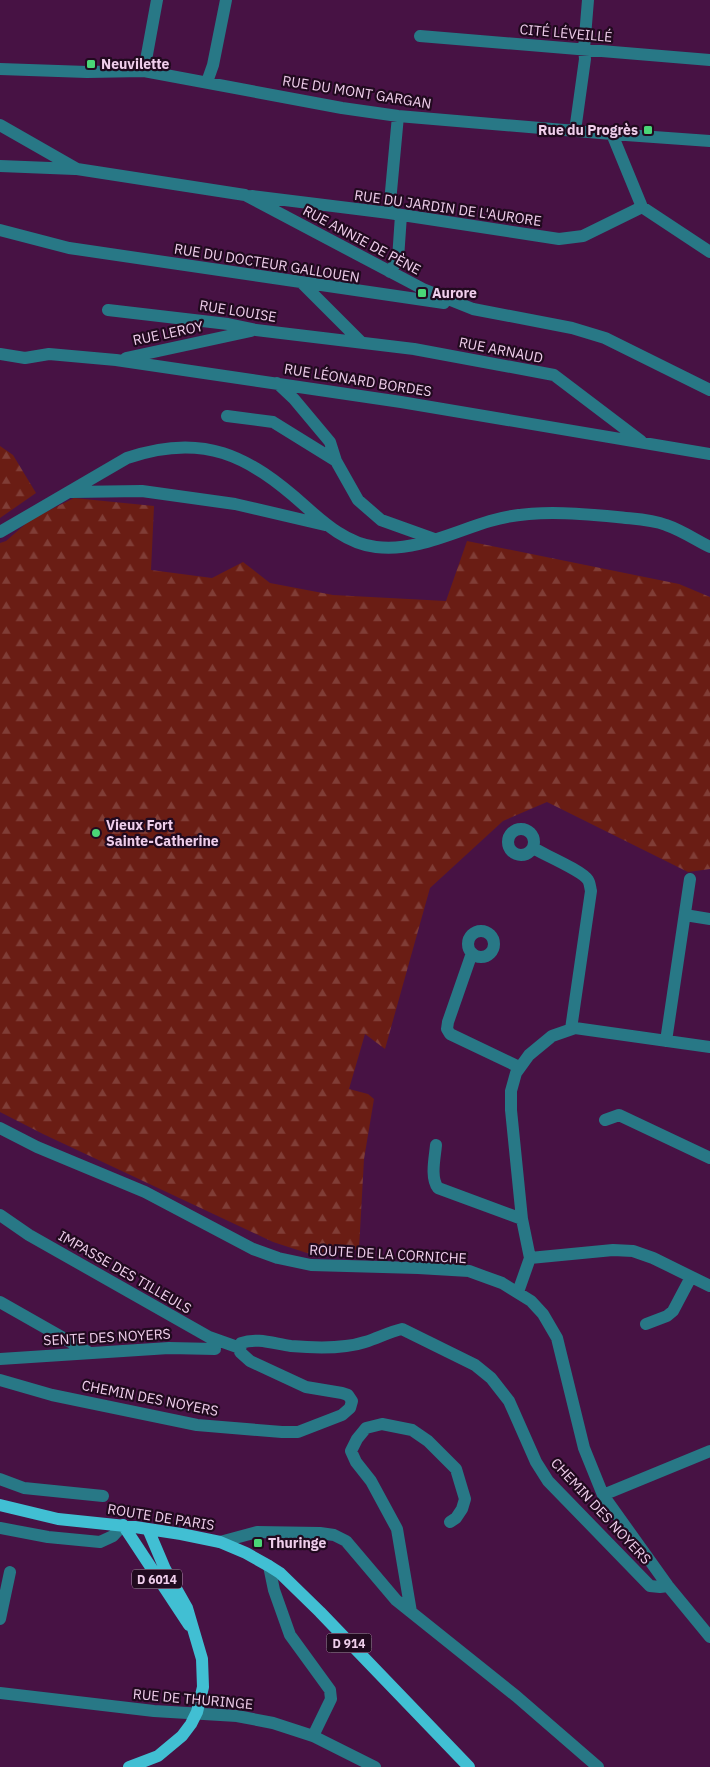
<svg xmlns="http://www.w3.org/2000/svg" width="710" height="1767" font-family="'IBM Plex Sans',sans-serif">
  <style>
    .forest { fill: url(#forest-firs) }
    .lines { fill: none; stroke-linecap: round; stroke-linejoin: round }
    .minor { stroke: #287886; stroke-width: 12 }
    .major { stroke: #41bfd3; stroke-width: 12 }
    .poi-dot { fill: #4ad677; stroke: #210a1f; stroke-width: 2 }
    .labels { text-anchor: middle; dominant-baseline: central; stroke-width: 4.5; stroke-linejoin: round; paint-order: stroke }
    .shield { fill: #210a1f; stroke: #b193ae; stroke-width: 1 }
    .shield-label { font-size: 12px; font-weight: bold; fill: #efceeb }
    .street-label { font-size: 14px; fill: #efceeb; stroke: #210a1f }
    .poi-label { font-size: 14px; font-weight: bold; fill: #efceeb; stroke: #210a1f; text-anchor: start }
  </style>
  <defs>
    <pattern id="forest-firs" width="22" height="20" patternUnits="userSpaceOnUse" patternTransform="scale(1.25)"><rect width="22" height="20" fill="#6a1d14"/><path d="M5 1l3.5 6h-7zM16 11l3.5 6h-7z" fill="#803d36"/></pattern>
  </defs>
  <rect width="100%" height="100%" fill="#471244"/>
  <path class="forest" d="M 0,446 L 13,455 L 36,493 L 0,518 Z
    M 74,498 L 154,506 L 151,570 L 212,578 L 243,562 L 270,583 L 333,595 L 446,601 L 467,541 L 679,584 L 710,597 L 710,869 L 688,872 L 547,802 L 503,821 L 430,888 L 385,1049 L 365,1034 L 349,1089 L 368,1094 L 374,1099 L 364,1159 L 359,1249 L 313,1255 L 273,1242 L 43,1134 L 0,1112 L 0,543 L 6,541 L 30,520 Z"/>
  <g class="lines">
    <path class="minor" d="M 420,36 L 710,60
      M 0,69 L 87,72 L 144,71 L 342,108 L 398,116 L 612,134 L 710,141
      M 144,71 L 157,0
      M 207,82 L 213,65 L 226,0
      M 0,125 L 77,169 L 245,195 L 423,289 L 473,309 L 572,328 L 605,338 L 710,390
      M 575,131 L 585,59 L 584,49 L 588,0
      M 612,134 L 642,207 L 710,252
      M 0,166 L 75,169
      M 252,196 L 389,213 L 559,239 L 583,236 L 642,207
      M 389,213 L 398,116
      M 0,230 L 69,248 L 444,303
      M 390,272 L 398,259 L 401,215
      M 302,283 L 362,343
      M 108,310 L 228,324 L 256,330 L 414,349 L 554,375 L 641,441
      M 0,354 L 25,358 L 49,354 L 116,360 L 401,402 L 710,454
      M 126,358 L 251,331
      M 277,383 L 294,399 L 330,442 L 336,461
      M 227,416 L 273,422 L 336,461 L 358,500 L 381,520 L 434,539
      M 71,492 L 142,491 L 235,504 L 325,525
      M 0,532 L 127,458 C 203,432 248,455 305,506 C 325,524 348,544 376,547 C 415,552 453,532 490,521 C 530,509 575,513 617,517 C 633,519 651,519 666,525 C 681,530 696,540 710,547
      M508 842a13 13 0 1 1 26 0a13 13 0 1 1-26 0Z
      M 533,848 C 543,854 583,871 588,880 C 590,883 590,887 591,891 L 571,1029
      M 685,915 L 710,919
      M468 944a13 13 0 1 1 26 0a13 13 0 1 1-26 0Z
      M 472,953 L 448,1022 L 447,1029 L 450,1034 L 519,1067
      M 666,1041 L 690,879
      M 605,1120 L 619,1115 L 710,1158
      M 0,1128 L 37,1147 L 145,1192 L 253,1249 L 278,1258 L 311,1265 L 418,1268 L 469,1271 L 502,1283 L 531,1301 L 543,1314 L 557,1338 L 584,1448 L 603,1495 L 668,1586 L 710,1637
      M 436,1145 C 435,1157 430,1178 438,1188 L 522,1219
      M 0,1215 L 29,1235 L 209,1337 L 240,1348
      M 530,1258 L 613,1250 L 633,1251 L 653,1258 L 710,1286
      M 518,1292 L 530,1258 L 522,1219 L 511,1110 L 511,1091 L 516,1073 L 529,1055 L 552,1036 L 575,1028 L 710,1047
      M 0,1302 L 88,1352
      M 646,1324 L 667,1316 L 673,1311 L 691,1277
      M 0,1359 L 169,1348 L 215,1349
      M 0,1380 L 52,1395 L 197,1425 L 282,1432 L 298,1432 L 342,1415 L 350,1408 L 352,1401 L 348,1395 L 342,1393 L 306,1387 L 250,1361 L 240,1352 L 241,1343 C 257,1337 275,1344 291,1346 C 314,1348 344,1349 365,1342 C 378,1338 389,1332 402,1329 L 475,1365 L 491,1378 L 509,1401 L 536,1462 L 548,1481 L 650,1586 L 660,1587 L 668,1586
      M 0,1479 L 24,1488 L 103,1496
      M 603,1495 L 710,1451
      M 0,1528 L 48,1537 L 100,1542 L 113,1536 L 123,1525
      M 220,1542 L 257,1532 L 320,1533 L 334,1535 L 346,1541 L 396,1600 L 516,1696 L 598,1767
      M 269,1566 L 274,1590 L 290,1635 L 330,1690 L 331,1699 L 313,1736
      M 411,1612 L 397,1529 L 371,1481 L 356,1462 L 351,1451 L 357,1439 L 366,1428 L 382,1424 L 412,1430 L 428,1441 L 456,1469 L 465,1499 L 462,1509 L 456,1518 L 450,1522
      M 0,1619 L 10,1572
      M 0,1693 L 154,1711 L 237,1716 L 273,1723 L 313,1736 L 375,1767"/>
    <path class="major" d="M 0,1505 L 58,1519 L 135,1527 L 181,1534 L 220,1542 L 246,1553 L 269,1566 L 280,1573 L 320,1612 L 469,1767
      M 123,1525 L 189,1625
      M 129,1767 L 158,1756 L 182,1736 L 191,1724 L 197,1712 L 203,1687 L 202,1659 L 187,1608 L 165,1569 L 148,1529"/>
  </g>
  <g class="poi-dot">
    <rect x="86" y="59" width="10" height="10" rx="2.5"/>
    <rect x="643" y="125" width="10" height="10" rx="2.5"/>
    <rect x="417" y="288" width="10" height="10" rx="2.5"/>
    <circle cx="96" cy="833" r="5"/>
    <rect x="253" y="1538" width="10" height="10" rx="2.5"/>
  </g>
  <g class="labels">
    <g class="shield">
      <rect x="132" y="1569.5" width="50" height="19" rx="4"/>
      <rect x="326.5" y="1633.5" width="45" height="19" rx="4"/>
    </g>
    <g class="shield-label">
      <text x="157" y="1579">D 6014</text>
      <text x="349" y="1643">D 914</text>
    </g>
    <g class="street-label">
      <text transform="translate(566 33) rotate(5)">CITÉ LÉVEILLÉ</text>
      <text transform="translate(357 92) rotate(9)">RUE DU MONT GARGAN</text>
      <text transform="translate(448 208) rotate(8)">RUE DU JARDIN DE L'AURORE</text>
      <text transform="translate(362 240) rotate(28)">RUE ANNIE DE PÈNE</text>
      <text transform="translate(267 263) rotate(9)">RUE DU DOCTEUR GALLOUEN</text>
      <text transform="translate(238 311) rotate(9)">RUE LOUISE</text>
      <text transform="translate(168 333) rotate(-12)">RUE LEROY</text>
      <text transform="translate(501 350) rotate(11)">RUE ARNAUD</text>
      <text transform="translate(358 380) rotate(9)">RUE LÉONARD BORDES</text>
      <text transform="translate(388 1254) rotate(3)">ROUTE DE LA CORNICHE</text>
      <text transform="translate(125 1272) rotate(30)">IMPASSE DES TILLEULS</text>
      <text transform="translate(107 1337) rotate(-3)">SENTE DES NOYERS</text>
      <text transform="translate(150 1398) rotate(11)">CHEMIN DES NOYERS</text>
      <text transform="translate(601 1511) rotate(47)">CHEMIN DES NOYERS</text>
      <text transform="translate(161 1517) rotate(9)">ROUTE DE PARIS</text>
      <text transform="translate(193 1699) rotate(5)">RUE DE THURINGE</text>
    </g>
    <g class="poi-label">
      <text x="101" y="64">Neuvilette</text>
      <text x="638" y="130" text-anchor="end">Rue du Progrès</text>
      <text x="432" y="293">Aurore</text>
      <text x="106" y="825">Vieux Fort<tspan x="106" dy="16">Sainte-Catherine</tspan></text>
      <text x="268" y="1543">Thuringe</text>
    </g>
  </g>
</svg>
